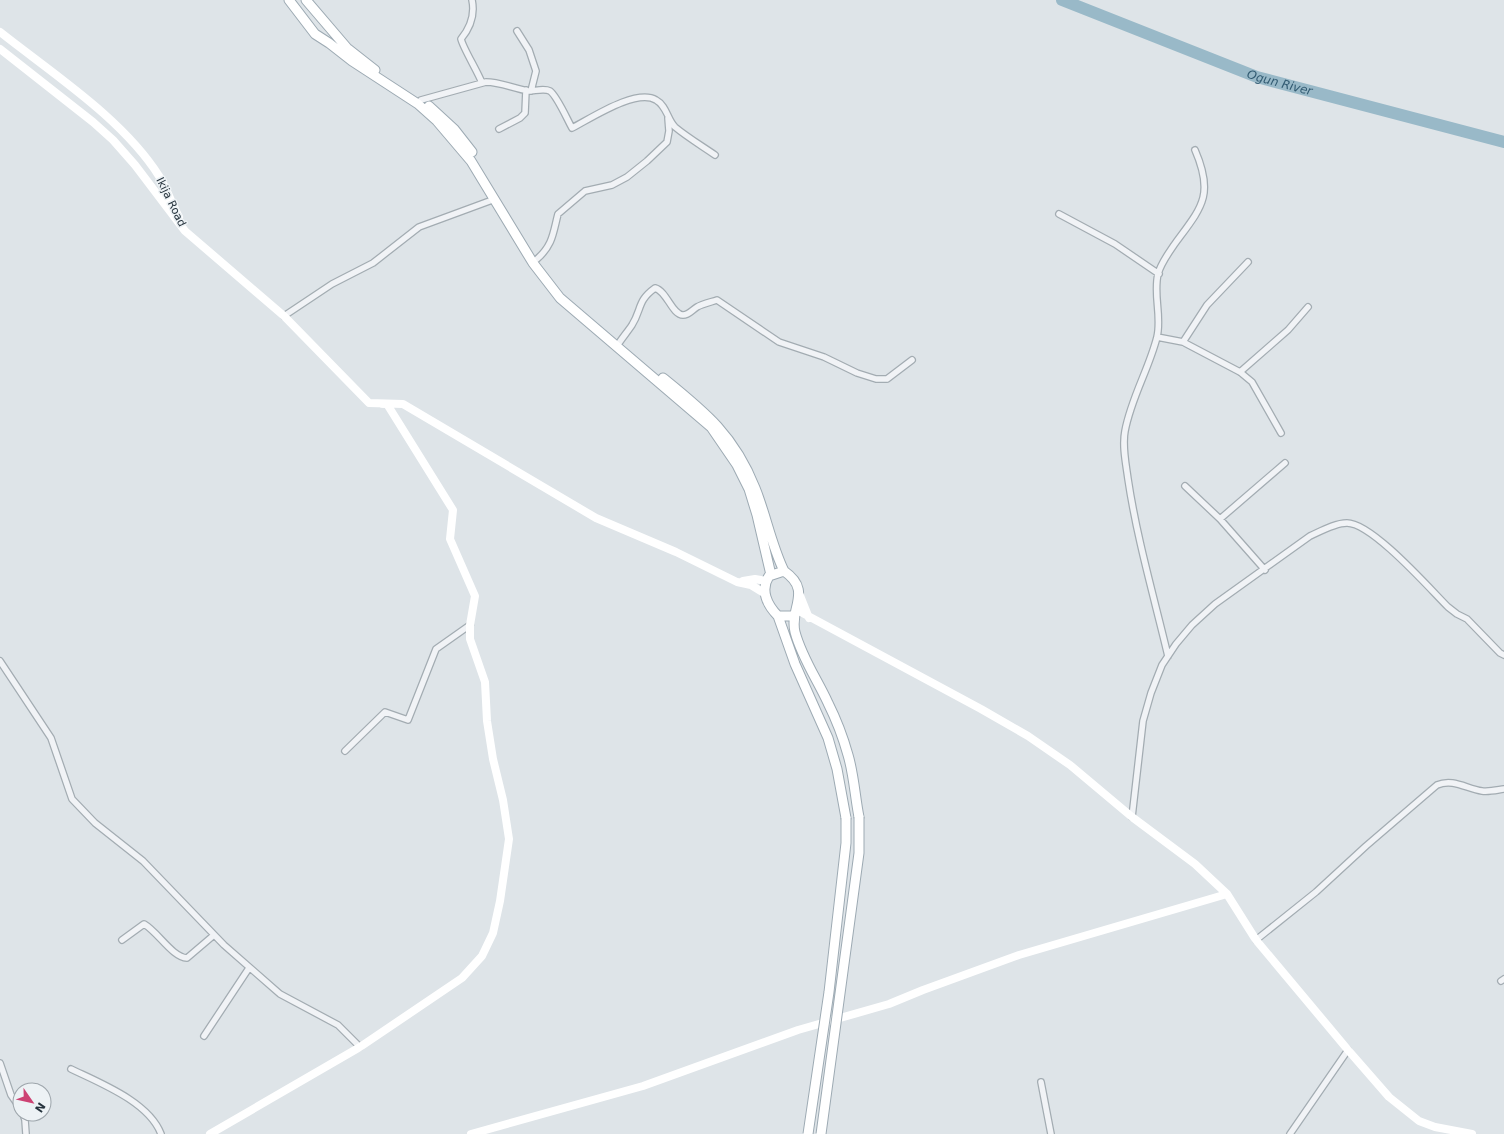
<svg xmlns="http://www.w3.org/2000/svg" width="1504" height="1134" font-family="'DejaVu Sans',sans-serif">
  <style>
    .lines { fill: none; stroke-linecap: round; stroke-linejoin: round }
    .river { stroke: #99b9c8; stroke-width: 12 }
    .street-casing { stroke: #a3acb2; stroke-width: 8 }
    .primary-casing { stroke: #9daab3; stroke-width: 11 }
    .street { stroke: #f1f3f6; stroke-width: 5.5 }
    .secondary { stroke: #fff; stroke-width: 8 }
    .primary { stroke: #fff; stroke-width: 9 }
    .primary-bridge-casing { stroke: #9daab3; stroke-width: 11; stroke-linecap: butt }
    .primary-bridge { stroke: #fff; stroke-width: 9 }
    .labels { text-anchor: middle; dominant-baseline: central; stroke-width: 3; stroke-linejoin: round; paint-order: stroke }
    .street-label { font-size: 11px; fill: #27343e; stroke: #edf2f5 }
    .water-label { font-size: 12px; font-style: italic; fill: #325b72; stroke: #edf2f5 }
  </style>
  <rect width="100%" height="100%" fill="#dee4e8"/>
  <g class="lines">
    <path class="river" id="s1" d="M 1062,0 L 1257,77 L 1504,142"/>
    <g class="street-casing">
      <path id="street" d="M 472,0 C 475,14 470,28 461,39 C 463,48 478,72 482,83
        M 517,31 L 529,50 L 536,71 L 531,91
        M 421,100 L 486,82 C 501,82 514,89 529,91 C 535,91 544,88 550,91 C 557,96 567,119 572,128 C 590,119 636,88 656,100 C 667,106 667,119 675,127 C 687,137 702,146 715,155
        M 499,129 L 520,118 L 525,113 L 526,90
        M 1059,214 L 1115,244 L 1159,274
        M 537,259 C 553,245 553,233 558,214 L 585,191 L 612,185 L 627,177 L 647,161 L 667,142 L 669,131 L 668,118
        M 284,316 L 332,284 L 373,263 L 419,227 L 495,199
        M 1157,337 L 1183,342 L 1240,372 L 1252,382 L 1281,433
        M 1183,342 L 1207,305 L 1248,262
        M 619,343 C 623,337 628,331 632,325 C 642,309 637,301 655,288 C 667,291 672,315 683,315 C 689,315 692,310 697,307 C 702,304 711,302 717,300 L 779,342 L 824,357 L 857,373 L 876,379 L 887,379 L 912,360
        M 1240,372 L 1288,330 L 1308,307
        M 1185,486 L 1220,519 L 1265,570
        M 1220,519 L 1285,463
        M 1168,656 C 1154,597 1137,539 1128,479 C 1126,464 1122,446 1125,431 C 1131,398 1149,369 1157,337 C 1162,316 1153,295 1158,274 C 1161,263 1168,254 1174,245 C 1201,208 1215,196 1195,150
        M 0,661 L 51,738 L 72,799 L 95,823 L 143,861 L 224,945 L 280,994 L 338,1025 L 360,1047
        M 345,751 L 385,712 L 408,720 L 436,649 L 470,625
        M 1132,817 L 1143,721 L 1151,693 L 1162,665 L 1176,644 L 1192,625 L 1215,604 L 1310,536 C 1321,531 1335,523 1347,523 C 1372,523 1429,588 1448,607 L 1457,614 L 1467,619 L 1500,653 L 1504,655
        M 122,940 L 144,924 C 158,932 172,957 187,958 L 214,935
        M 1256,940 L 1316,892 L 1366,846 L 1437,785 C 1453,778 1467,789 1482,791 C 1489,792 1497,790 1504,789
        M 1501,981 L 1504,979
        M 204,1036 L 249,968
        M 0,1063 L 11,1095 L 20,1108
        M 71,1069 C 100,1083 149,1102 161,1134
        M 1041,1082 L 1051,1134
        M 23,1114 L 25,1120 L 26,1134
        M 1290,1134 L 1348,1050"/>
    </g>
    <g class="primary-casing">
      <path id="primary" d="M 289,0 L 315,34 L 329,43 L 352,61 L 418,104 L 437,121 L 471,161 L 533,263 L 560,298 L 711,427 L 737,465 L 749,489 L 757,515 L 771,575
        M 306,0 L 347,48 L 375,70
        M 429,106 L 454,129 L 472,152
        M 663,378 C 705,412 734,435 755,488 C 766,515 771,544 784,571
        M 795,614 L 792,616 L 778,616 C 767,605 760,590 769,576 L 784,571 C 813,591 789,608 795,632 C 802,658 817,679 828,703 C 836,719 843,737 848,755 C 854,775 855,797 859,817
        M 778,616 L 795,664 L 828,738 L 837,769 L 846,818"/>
    </g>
    <use href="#street" class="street"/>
    <path class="secondary" d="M 0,32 C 53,74 123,119 159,176 C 167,189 172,204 179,217
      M 0,49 L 93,122 L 113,140 L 135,165 L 185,231 L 284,316 L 369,403 L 403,404 L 596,518 L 676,552 L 737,582 L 751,585 L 764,593
      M 743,581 L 755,579 L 766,581
      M 799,593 L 809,618
      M 797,610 L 981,709 L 1028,736 L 1070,765 L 1132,817 L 1195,864 L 1227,894 L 1256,940 L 1348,1050 L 1389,1097 L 1419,1121 L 1435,1127 L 1472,1134
      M 210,1134 L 360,1047 L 462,978 L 482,956 L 493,933 L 500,901 L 509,839 L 503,800 L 493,759 L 487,721 L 485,682 L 470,639 L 470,625 L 475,596 L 450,539 L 453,510 L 387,404 L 382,404
      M 471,1134 L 643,1086 L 798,1030 L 889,1004 L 923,990 L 1019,955 L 1227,894"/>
    <use href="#primary" class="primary"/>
    <g class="primary-bridge-casing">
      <path id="primary-bridge" d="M 808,1134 L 829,992 L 846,843 L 846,818
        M 821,1134 L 859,853 L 859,817"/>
    </g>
    <use href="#primary-bridge" class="primary-bridge"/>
  </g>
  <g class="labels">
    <g class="street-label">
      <text transform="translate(171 202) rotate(64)">Ikija Road</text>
    </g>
    <g class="water-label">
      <text stroke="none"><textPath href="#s1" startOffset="233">Ogun River</textPath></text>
    </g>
  </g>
  <g transform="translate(32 1102) rotate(124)"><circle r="19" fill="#edf2f5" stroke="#9ea6ac"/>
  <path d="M0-3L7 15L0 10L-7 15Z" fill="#cd4273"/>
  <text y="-6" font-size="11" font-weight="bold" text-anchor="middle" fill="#27343e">N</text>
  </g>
</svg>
